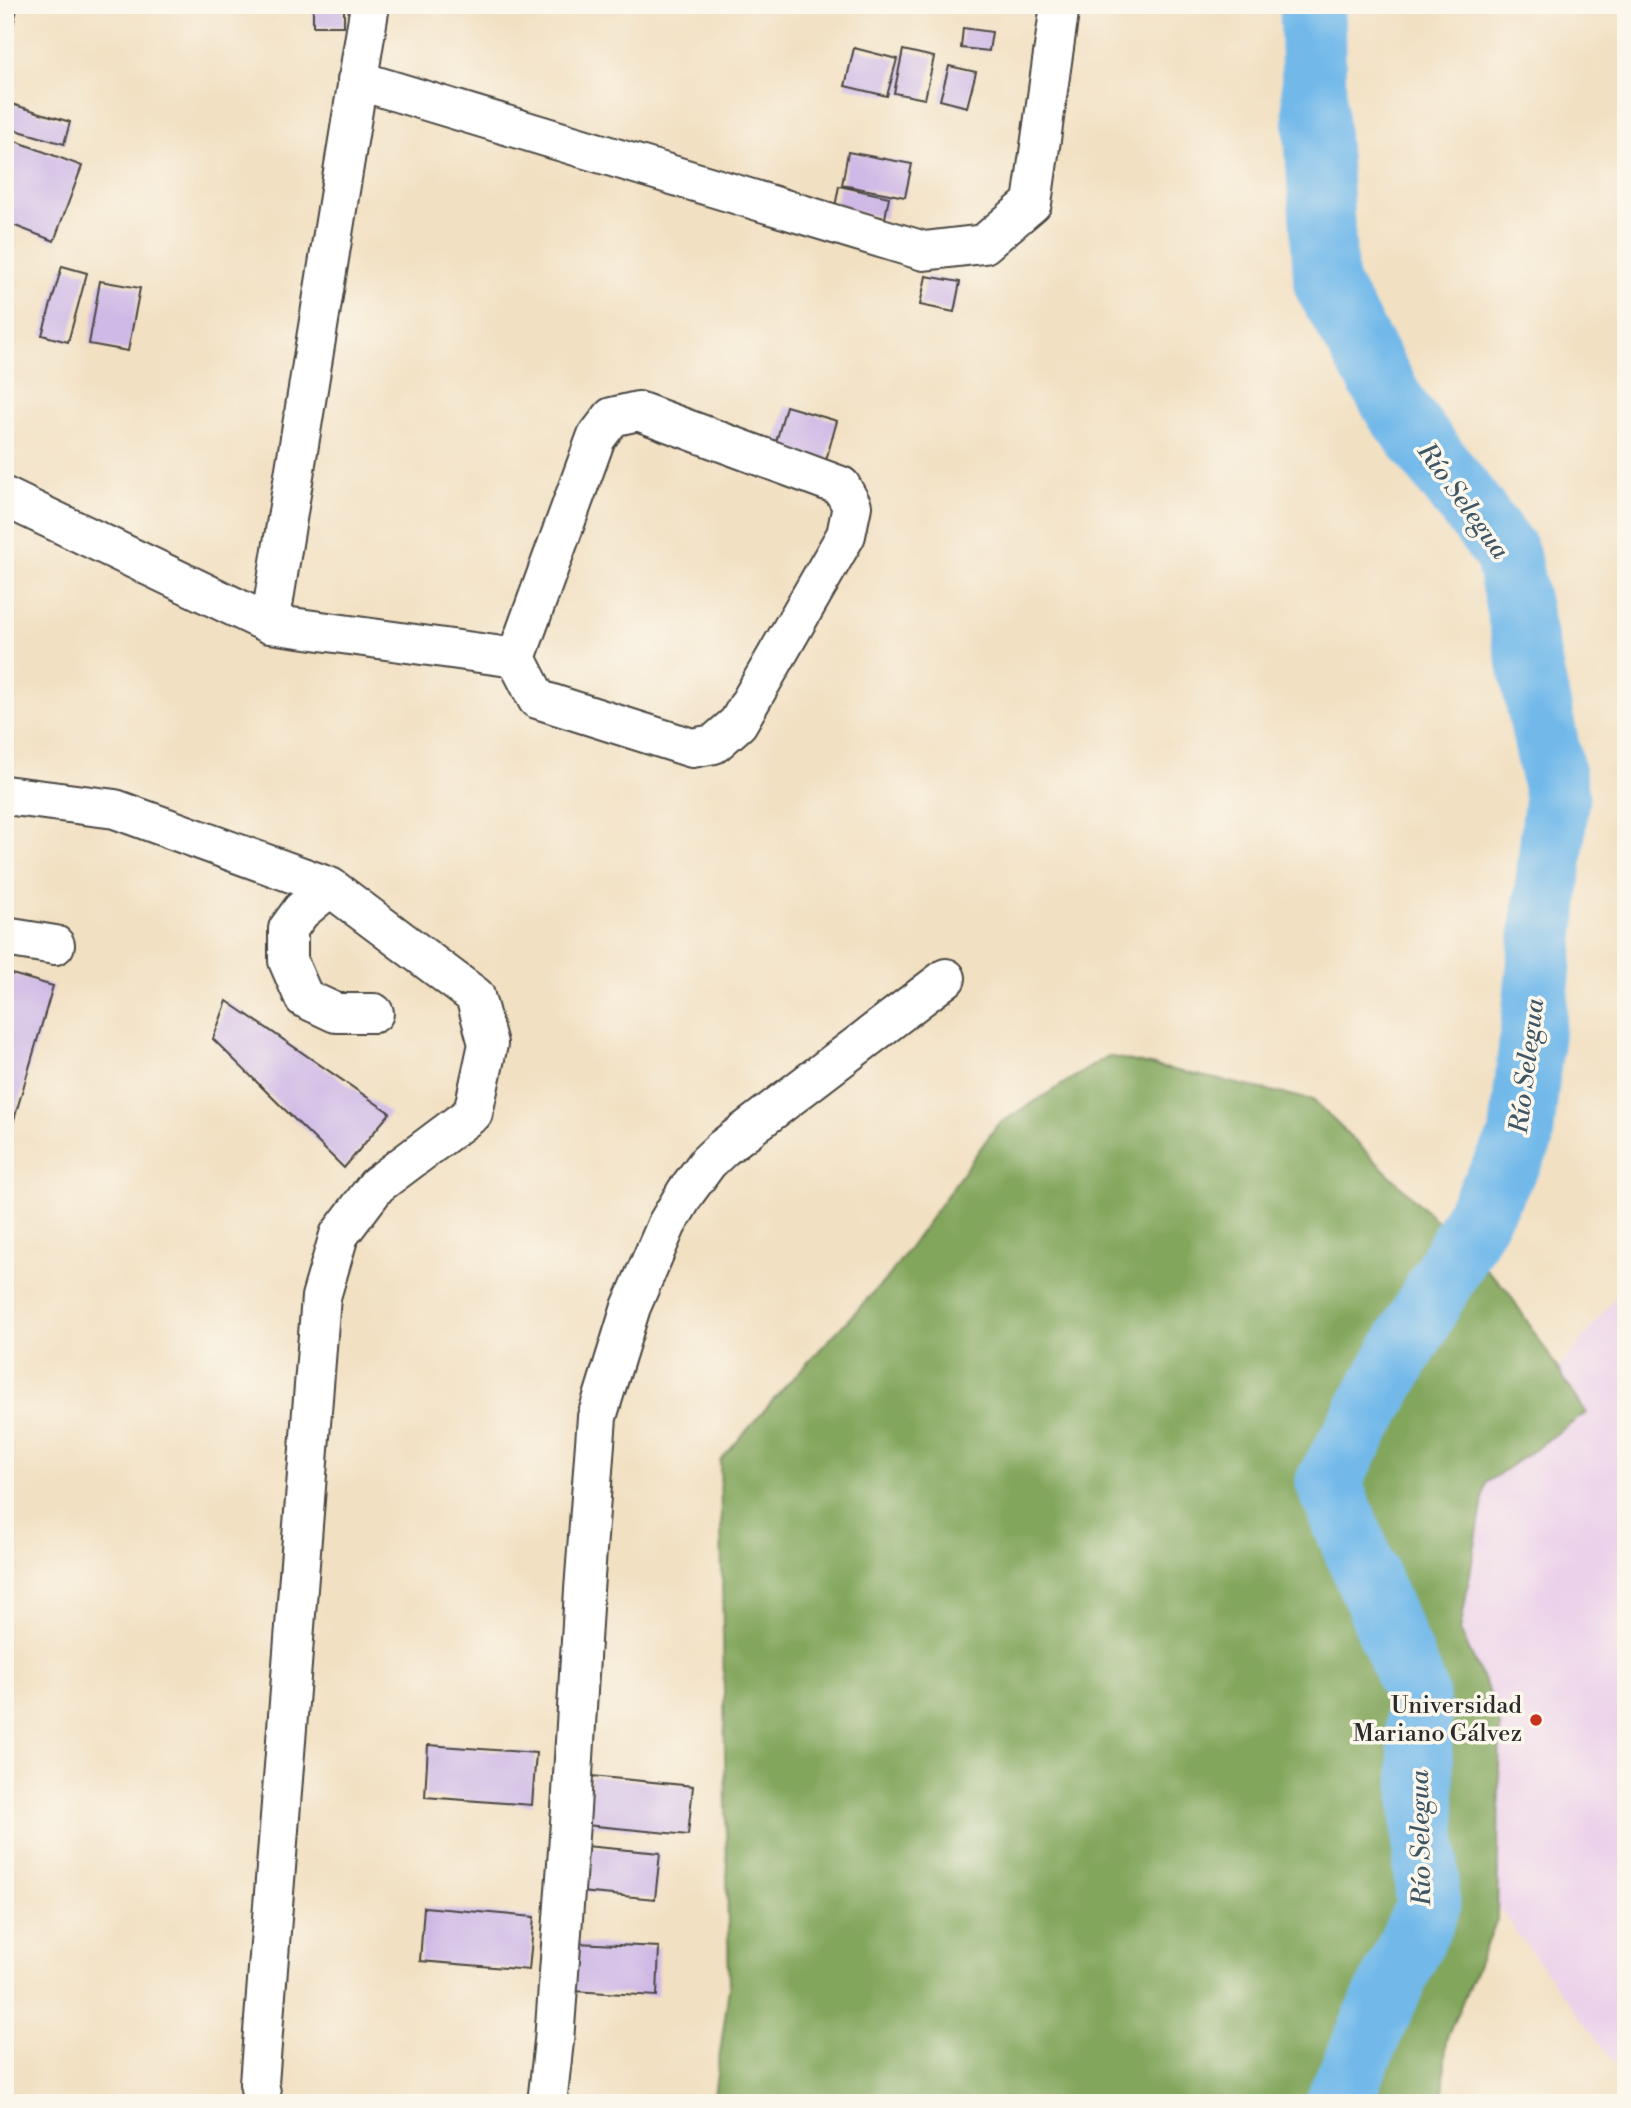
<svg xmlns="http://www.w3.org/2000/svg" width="1631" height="2108" font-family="'Libre Bodoni',serif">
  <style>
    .built { fill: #ecd1ea }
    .forest { fill: #82a65b; stroke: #566843; stroke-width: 2 }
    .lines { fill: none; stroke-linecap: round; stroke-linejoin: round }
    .river { stroke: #72b9ea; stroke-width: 65 }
    .building { fill: #cfb9e6 }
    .minor-casing { stroke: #494642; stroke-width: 42 }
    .minor { stroke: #fff; stroke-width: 38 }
    .poi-dot { fill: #c8321e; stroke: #fbf7ec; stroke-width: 2.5 }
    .labels { text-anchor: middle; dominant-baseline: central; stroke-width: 7; stroke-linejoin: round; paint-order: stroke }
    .poi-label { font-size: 24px; fill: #2b2b2b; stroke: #fbf7ec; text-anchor: end }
    .water-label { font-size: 26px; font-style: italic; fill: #405664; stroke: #fbf7ec }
  </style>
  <rect width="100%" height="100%" fill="#fbf7ec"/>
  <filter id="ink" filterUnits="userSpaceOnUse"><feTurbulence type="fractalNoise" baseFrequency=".0143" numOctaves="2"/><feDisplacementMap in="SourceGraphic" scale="14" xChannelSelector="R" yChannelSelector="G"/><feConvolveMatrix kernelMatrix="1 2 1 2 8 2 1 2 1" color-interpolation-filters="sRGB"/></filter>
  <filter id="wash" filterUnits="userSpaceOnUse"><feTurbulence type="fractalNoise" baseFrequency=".00686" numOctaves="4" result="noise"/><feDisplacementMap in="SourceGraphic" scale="28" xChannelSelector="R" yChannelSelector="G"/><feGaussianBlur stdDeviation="1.57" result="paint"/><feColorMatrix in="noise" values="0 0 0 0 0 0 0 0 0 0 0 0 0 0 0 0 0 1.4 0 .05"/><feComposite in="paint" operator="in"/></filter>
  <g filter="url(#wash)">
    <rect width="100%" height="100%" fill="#f2e0c2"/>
    <path class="built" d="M 1626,1284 L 1626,2078 L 1462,1860 L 1430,1581 L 1501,1441 Z"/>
    <path class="forest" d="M 1108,1056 L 1313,1100 L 1507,1290 L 1586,1413 L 1486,1483 L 1460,1631 L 1500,1715 L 1497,1920 L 1446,2040 L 1443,2103 L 713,2103 L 729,1988 L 720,1461 L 782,1390 L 889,1276 L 997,1125 Z"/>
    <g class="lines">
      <path class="river" d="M 1312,5 L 1314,95 L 1326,284 L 1397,410 L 1507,554 L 1557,795 L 1521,1139 L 1328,1482 L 1417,1696 L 1428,1906 L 1337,2103"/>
    </g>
    <g id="blocks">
      <path class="building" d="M 5,5 L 18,5 L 12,29 L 5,27 Z
        M 313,5 L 344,5 L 344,26 L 313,26 Z
        M 963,28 L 992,32 L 989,51 L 961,48 Z
        M 854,48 L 897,59 L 887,96 L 845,86 Z
        M 903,50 L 934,57 L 925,99 L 894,93 Z
        M 949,66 L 976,72 L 967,107 L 940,100 Z
        M 5,102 L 70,122 L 64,144 L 5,127 Z
        M 5,137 L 82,166 L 54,241 L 5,222 Z
        M 848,152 L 912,164 L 905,197 L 842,185 Z
        M 839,186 L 889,197 L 885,218 L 835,207 Z
        M 62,266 L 87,273 L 68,342 L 42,335 Z
        M 926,276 L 960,282 L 954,312 L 920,305 Z
        M 100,281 L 140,288 L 128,351 L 89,344 Z
        M 786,406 L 837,421 L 826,460 L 775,446 Z
        M 5,972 L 53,986 L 6,1147 L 5,1147 Z
        M 227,1001 L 390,1113 L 344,1168 L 213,1039 Z
        M 428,1745 L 536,1753 L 532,1805 L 425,1797 Z
        M 591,1776 L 693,1786 L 688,1835 L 586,1825 Z
        M 585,1846 L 660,1853 L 655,1899 L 581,1892 Z
        M 424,1907 L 534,1917 L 529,1970 L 420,1961 Z
        M 576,1943 L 659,1947 L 657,1996 L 573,1991 Z"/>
    </g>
  </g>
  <g filter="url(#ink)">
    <use href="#blocks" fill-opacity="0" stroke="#494642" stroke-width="2"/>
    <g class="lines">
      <g class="minor-casing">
        <path id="minor" d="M 357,80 L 924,251 L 984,244 L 1032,203 L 1060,5
          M 638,411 L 841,486 L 852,506 L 846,535 L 738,723 L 714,744 L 692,748 L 537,699 L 516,658 L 596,438 L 612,417 Z
          M 5,497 L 270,624 L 516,658
          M 270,624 L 370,5
          M 5,795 L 115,809 L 330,887 L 475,996 L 488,1044 L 473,1113 L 377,1185 L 339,1235 L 321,1297 L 259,2083 L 263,2103
          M 330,887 L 301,911 L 288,929 L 288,961 L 304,998 L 336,1013 L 374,1013
          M 5,937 L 55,945
          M 547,2103 L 554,2041 L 571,1809 L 584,1590 L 597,1417 L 631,1307 L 667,1224 L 686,1192 L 708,1162 L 723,1148 L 946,978"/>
      </g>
      <use href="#minor" class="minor"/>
    </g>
  </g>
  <circle class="poi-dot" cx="1536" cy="1720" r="7"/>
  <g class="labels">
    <g class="poi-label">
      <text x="1522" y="1706">Universidad<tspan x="1522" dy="28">Mariano Gálvez</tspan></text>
    </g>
    <g class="water-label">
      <text transform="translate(1463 501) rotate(54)">Río Selegua</text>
      <text transform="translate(1527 1066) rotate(-83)">Río Selegua</text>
      <text transform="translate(1421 1838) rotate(-91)">Río Selegua</text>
    </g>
  </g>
  <rect width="1631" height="2108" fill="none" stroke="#fbf7ec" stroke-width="28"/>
</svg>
